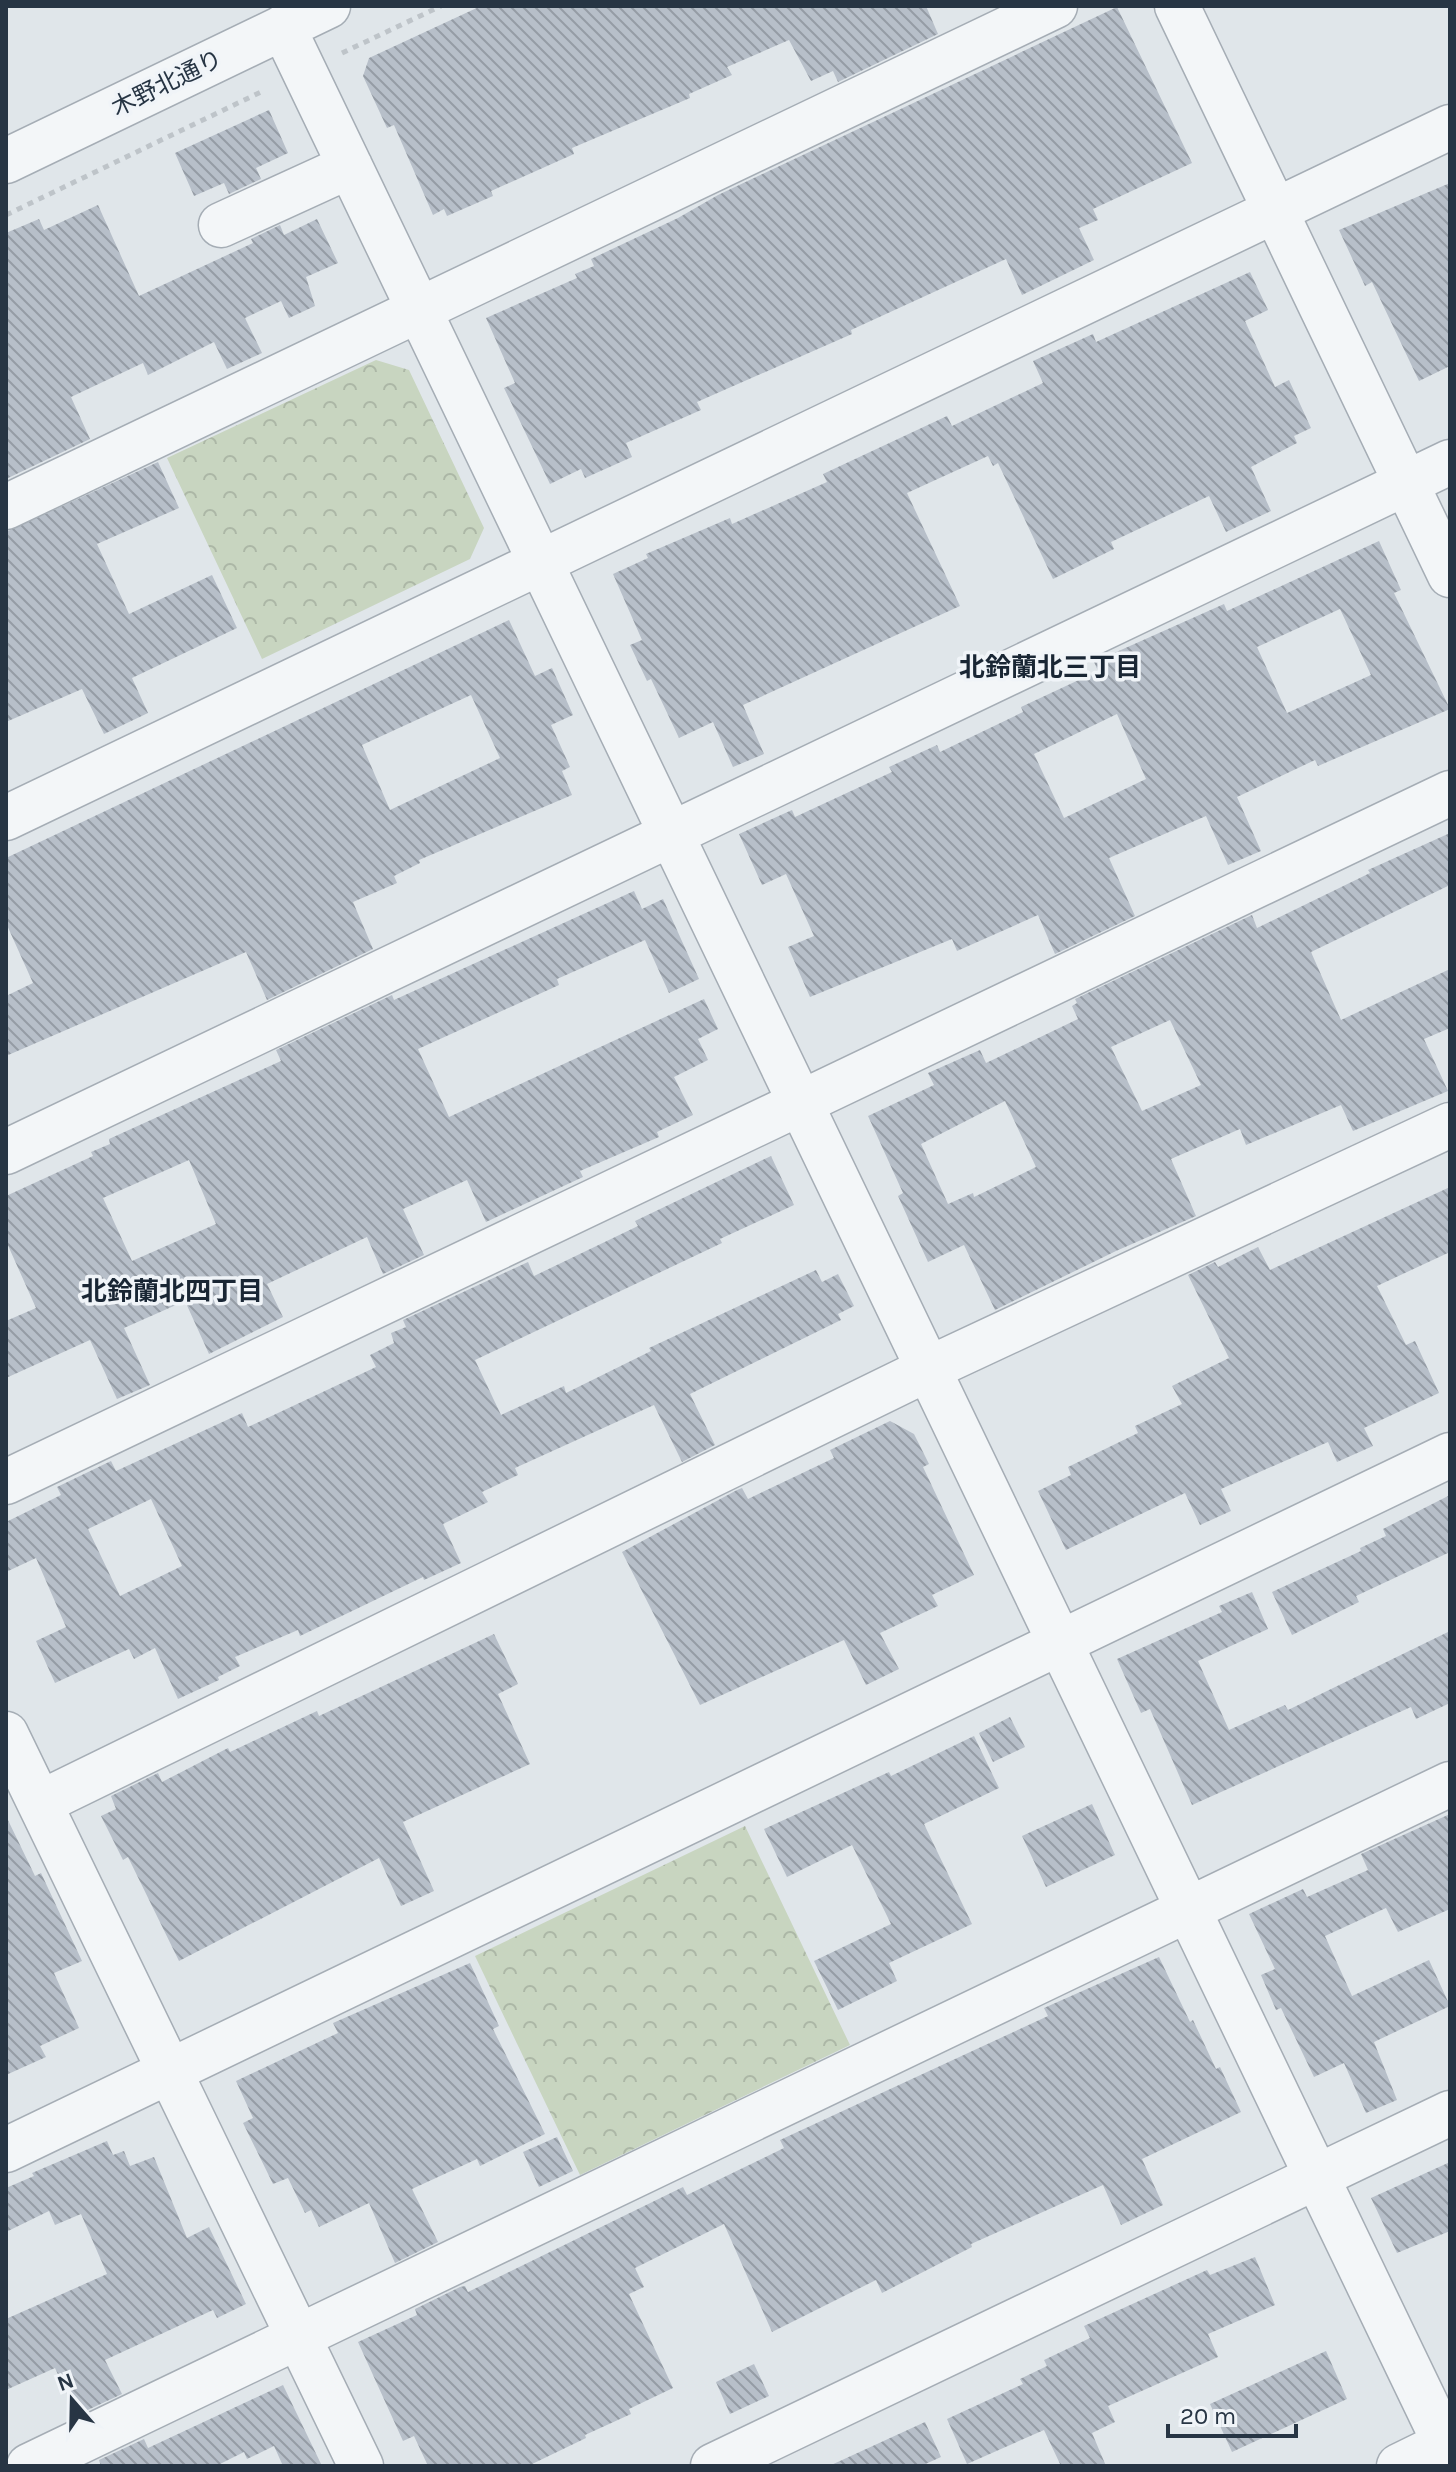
<svg xmlns="http://www.w3.org/2000/svg" width="1456" height="2472" font-family="Karla,'Noto Sans JP',sans-serif">
  <style>
    .park { fill: url(#park-crowns) }
    .building { fill: url(#building-back-hatch); fill-rule: evenodd }
    .lines { fill: none; stroke-linecap: round; stroke-linejoin: round }
    .minor-casing { stroke: #a5adb5; stroke-width: 47 }
    .path { stroke: #bec4c9; stroke-width: 5; stroke-dasharray: 6 6; stroke-linecap: butt }
    .minor { stroke: #f3f6f8; stroke-width: 44 }
    .labels { text-anchor: middle; dominant-baseline: central; stroke-width: 7; stroke-linejoin: round; paint-order: stroke }
    .street-label { font-size: 24px; fill: #273544; stroke: #f0f4f8 }
    .neighbourhood-label { font-size: 26px; font-weight: bold; fill: #192634; stroke: #f0f4f8 }
  </style>
  <defs>
    <pattern id="park-crowns" width="20" height="18" patternUnits="userSpaceOnUse" patternTransform="scale(2)"><rect width="20" height="18" fill="#c8d5c0"/><path d="M2 6a3 3 0 1 1 6 0M12 15a3 3 0 1 1 6 0" fill="none" stroke="#acb7a6"/></pattern>
    <pattern id="building-back-hatch" width="6" height="6" patternUnits="userSpaceOnUse" patternTransform="scale(2)"><rect width="6" height="6" fill="#b7bfc9"/><path d="M-1 5l2 2M0 0l6 6M5-1l2 2" fill="none" stroke="#959ca5"/></pattern>
  </defs>
  <rect width="100%" height="100%" fill="#e0e6ea"/>
  <path class="park" d="M 376,360 L 409,370 L 484,528 L 470,559 L 262,659 L 167,458 Z
    M 745,1826 L 850,2045 L 580,2175 L 475,1956 Z"/>
  <path class="building" d="M 481,6 L 926,6 L 938,34 L 838,82 L 833,71 L 811,81 L 789,40 L 727,67 L 732,75 L 689,94 L 690,98 L 572,148 L 574,154 L 491,191 L 493,196 L 447,216 L 444,209 L 433,215 L 394,125 L 387,128 L 363,76 L 369,58 Z
    M 1117,7 L 1192,163 L 1093,209 L 1098,220 L 1079,228 L 1094,260 L 1022,295 L 1006,259 L 851,330 L 852,334 L 697,402 L 701,410 L 626,443 L 632,457 L 585,478 L 581,469 L 550,484 L 504,388 L 515,383 L 486,318 L 577,278 L 575,274 L 594,266 L 591,259 L 678,218 L 718,195 Z
    M 269,110 L 288,153 L 256,168 L 261,179 L 229,194 L 224,183 L 194,196 L 175,153 Z
    M 1450,183 L 1450,366 L 1419,381 L 1372,282 L 1365,286 L 1339,230 Z
    M 98,205 L 139,296 L 253,243 L 251,239 L 280,225 L 284,235 L 317,219 L 338,263 L 306,277 L 315,306 L 289,318 L 281,301 L 245,318 L 262,353 L 227,369 L 214,342 L 148,375 L 143,363 L 71,397 L 90,439 L 6,479 L 6,233 L 39,219 L 44,230 Z
    M 1250,272 L 1268,310 L 1245,321 L 1275,387 L 1289,380 L 1311,428 L 1294,436 L 1297,443 L 1251,467 L 1271,511 L 1226,532 L 1209,496 L 1111,542 L 1114,549 L 1053,579 L 998,463 L 993,466 L 988,456 L 907,493 L 960,606 L 743,705 L 764,754 L 733,767 L 713,722 L 679,738 L 651,679 L 647,681 L 630,645 L 642,640 L 613,574 L 648,558 L 646,554 L 730,518 L 732,524 L 827,482 L 823,474 L 947,416 L 952,426 L 1043,383 L 1033,361 L 1093,334 L 1096,342 Z
    M 158,462 L 179,508 L 97,544 L 129,614 L 212,575 L 237,628 L 132,678 L 148,713 L 104,734 L 82,689 L 6,722 L 6,532 Z
    M 1379,541 L 1401,590 L 1394,593 L 1450,709 L 1318,766 L 1315,760 L 1237,797 L 1261,851 L 1228,865 L 1206,816 L 1109,858 L 1135,916 L 1055,954 L 1038,915 L 957,951 L 952,939 L 810,997 L 788,947 L 814,936 L 786,874 L 762,885 L 739,834 L 792,810 L 795,817 L 892,772 L 889,767 L 937,745 L 940,752 L 1023,712 L 1021,707 L 1098,671 L 1094,662 L 1224,604 L 1227,611 ZM 1340,609 L 1371,675 L 1287,713 L 1257,647 ZM 1117,714 L 1146,779 L 1064,818 L 1034,754 Z
    M 509,620 L 535,676 L 552,668 L 573,715 L 551,725 L 570,767 L 562,771 L 572,795 L 419,860 L 420,863 L 394,876 L 397,883 L 353,902 L 373,949 L 267,1000 L 246,952 L 6,1056 L 6,996 L 33,983 L 6,923 L 6,858 ZM 471,695 L 500,758 L 390,810 L 362,745 Z
    M 1450,833 L 1450,885 L 1311,952 L 1341,1020 L 1450,969 L 1450,1028 L 1424,1039 L 1448,1091 L 1353,1131 L 1341,1105 L 1246,1145 L 1240,1129 L 1171,1159 L 1196,1216 L 1116,1251 L 995,1310 L 964,1245 L 928,1262 L 898,1196 L 903,1193 L 868,1116 L 934,1085 L 928,1073 L 980,1050 L 986,1063 L 1078,1019 L 1072,1006 L 1077,1003 L 1075,999 L 1252,915 L 1257,928 L 1370,873 L 1368,870 ZM 1170,1020 L 1201,1085 L 1142,1111 L 1111,1047 ZM 1005,1101 L 1036,1167 L 974,1197 L 973,1193 L 948,1204 L 921,1144 Z
    M 634,891 L 642,909 L 663,899 L 699,979 L 669,993 L 645,940 L 557,979 L 559,985 L 418,1049 L 449,1117 L 704,999 L 718,1029 L 698,1039 L 708,1060 L 674,1077 L 693,1115 L 657,1132 L 659,1137 L 580,1171 L 583,1177 L 486,1222 L 467,1180 L 403,1209 L 424,1255 L 383,1274 L 367,1237 L 267,1284 L 283,1317 L 209,1354 L 185,1301 L 124,1328 L 150,1385 L 117,1399 L 90,1340 L 6,1378 L 6,1321 L 36,1308 L 6,1241 L 6,1196 L 93,1156 L 91,1152 L 110,1144 L 109,1139 L 281,1061 L 276,1050 L 392,995 L 394,1000 ZM 189,1160 L 216,1224 L 132,1261 L 103,1198 Z
    M 771,1156 L 794,1205 L 720,1239 L 722,1243 L 475,1360 L 501,1415 L 564,1386 L 566,1393 L 651,1351 L 649,1348 L 816,1270 L 822,1282 L 838,1274 L 854,1306 L 838,1314 L 841,1320 L 690,1394 L 715,1445 L 682,1462 L 654,1405 L 515,1468 L 518,1475 L 482,1492 L 488,1502 L 443,1524 L 461,1563 L 424,1580 L 423,1577 L 300,1636 L 298,1630 L 235,1657 L 240,1666 L 218,1677 L 219,1680 L 178,1699 L 155,1648 L 134,1659 L 129,1649 L 55,1683 L 36,1641 L 66,1627 L 36,1558 L 6,1572 L 6,1522 L 61,1495 L 57,1487 L 111,1461 L 116,1471 L 242,1413 L 248,1427 L 376,1367 L 370,1355 L 394,1343 L 391,1333 L 406,1327 L 403,1320 L 528,1262 L 534,1276 L 638,1226 L 635,1221 ZM 151,1499 L 182,1566 L 120,1596 L 88,1529 Z
    M 1450,1187 L 1450,1252 L 1377,1286 L 1406,1345 L 1415,1341 L 1439,1393 L 1364,1428 L 1373,1446 L 1337,1462 L 1328,1442 L 1221,1489 L 1231,1511 L 1200,1525 L 1185,1493 L 1066,1550 L 1038,1491 L 1071,1475 L 1068,1467 L 1138,1433 L 1135,1426 L 1182,1404 L 1172,1386 L 1229,1358 L 1188,1275 L 1215,1262 L 1218,1267 L 1258,1247 L 1270,1270 Z
    M 890,1421 L 914,1434 L 929,1464 L 923,1467 L 974,1575 L 932,1595 L 938,1606 L 880,1633 L 899,1669 L 866,1685 L 844,1640 L 700,1705 L 622,1552 L 737,1490 L 742,1488 L 748,1499 L 834,1458 L 830,1450 Z
    M 1450,1495 L 1450,1552 L 1356,1596 L 1359,1602 L 1292,1635 L 1272,1592 L 1361,1551 L 1360,1548 L 1386,1536 L 1383,1529 Z
    M 1252,1592 L 1268,1629 L 1198,1661 L 1229,1730 L 1285,1705 L 1288,1710 L 1450,1631 L 1450,1703 L 1416,1719 L 1411,1707 L 1192,1805 L 1150,1709 L 1141,1713 L 1117,1659 L 1222,1612 L 1219,1606 Z
    M 494,1634 L 518,1684 L 498,1694 L 530,1764 L 403,1822 L 434,1891 L 401,1906 L 379,1858 L 179,1961 L 128,1857 L 123,1860 L 101,1816 L 116,1809 L 111,1796 L 158,1773 L 162,1782 L 228,1748 L 230,1752 L 317,1711 L 319,1716 Z
    M 1010,1717 L 1025,1747 L 993,1762 L 979,1733 Z
    M 974,1736 L 999,1788 L 924,1824 L 972,1924 L 889,1963 L 897,1981 L 838,2010 L 814,1961 L 891,1924 L 852,1845 L 787,1877 L 764,1829 L 889,1772 L 891,1776 Z
    M 1092,1804 L 1115,1855 L 1046,1887 L 1022,1836 Z
    M 1450,1814 L 1450,1909 L 1398,1932 L 1386,1908 L 1325,1936 L 1352,1996 L 1429,1960 L 1450,2006 L 1374,2042 L 1397,2100 L 1366,2113 L 1344,2063 L 1314,2077 L 1281,2008 L 1276,2010 L 1261,1975 L 1275,1969 L 1249,1914 L 1303,1889 L 1307,1897 L 1368,1870 L 1361,1854 Z
    M 6,1816 L 35,1876 L 41,1873 L 82,1961 L 54,1973 L 79,2028 L 40,2046 L 46,2057 L 6,2075 Z
    M 1159,1957 L 1190,2022 L 1193,2020 L 1216,2069 L 1220,2067 L 1241,2112 L 1142,2159 L 1163,2205 L 1121,2225 L 1103,2185 L 971,2244 L 972,2247 L 882,2293 L 876,2280 L 772,2332 L 724,2224 L 635,2268 L 644,2287 L 629,2294 L 673,2388 L 629,2409 L 631,2414 L 585,2435 L 586,2438 L 528,2466 L 428,2466 L 414,2436 L 403,2441 L 358,2342 L 417,2315 L 415,2309 L 460,2287 L 465,2286 L 468,2292 L 683,2187 L 687,2195 L 784,2148 L 780,2140 L 1048,2016 L 1044,2008 Z
    M 470,1963 L 499,2026 L 493,2029 L 545,2134 L 480,2166 L 477,2159 L 412,2189 L 438,2242 L 395,2263 L 369,2203 L 319,2227 L 311,2210 L 305,2213 L 288,2178 L 273,2184 L 243,2123 L 253,2118 L 236,2081 L 338,2033 L 333,2023 Z
    M 557,2137 L 573,2171 L 539,2187 L 523,2152 Z
    M 107,2141 L 113,2155 L 124,2151 L 130,2166 L 154,2157 L 187,2238 L 209,2227 L 246,2304 L 217,2318 L 213,2310 L 105,2360 L 122,2394 L 77,2415 L 55,2368 L 6,2390 L 6,2319 L 107,2274 L 81,2214 L 55,2225 L 49,2211 L 6,2232 L 6,2188 L 34,2176 L 32,2173 Z
    M 1450,2162 L 1450,2231 L 1397,2253 L 1371,2198 Z
    M 1255,2257 L 1275,2305 L 1208,2334 L 1218,2357 L 1108,2406 L 1115,2422 L 1092,2433 L 1106,2466 L 1061,2466 L 1044,2430 L 967,2464 L 947,2419 L 1023,2384 L 1020,2379 L 1047,2366 L 1044,2360 L 1090,2338 L 1084,2326 L 1207,2270 L 1210,2275 Z
    M 1326,2351 L 1347,2399 L 1232,2452 L 1210,2404 Z
    M 754,2364 L 769,2396 L 730,2414 L 716,2382 Z
    M 283,2385 L 322,2466 L 283,2466 L 274,2446 L 247,2459 L 244,2452 L 216,2466 L 101,2466 L 99,2460 L 144,2439 L 148,2448 Z
    M 925,2422 L 941,2457 L 921,2466 L 829,2466 Z"/>
  <g class="lines">
    <g class="minor-casing">
      <path id="minor" d="M 1177,6 L 1450,575
        M 283,27 L 1450,2454
        M 6,161 L 328,6
        M 221,225 L 350,166
        M 6,507 L 1055,6
        M 6,818 L 1450,127
        M 6,1152 L 1450,462
        M 6,1482 L 1450,793
        M 6,1734 L 361,2466
        M 40,1803 L 928,1369 L 1450,1125
        M 6,2150 L 1450,1455
        M 29,2466 L 1450,1784
        M 713,2466 L 1450,2113
        M 1399,2466 L 1450,2441"/>
    </g>
    <path class="path" d="M 342,53 L 441,6
      M 6,215 L 265,90"/>
    <use href="#minor" class="minor"/>
  </g>
  <g class="labels">
    <g class="street-label">
      <text transform="translate(167 83) rotate(-26)">木野北通り</text>
    </g>
    <g class="neighbourhood-label">
      <text x="1050" y="667">北鈴蘭北三丁目</text>
      <text x="172" y="1291">北鈴蘭北四丁目</text>
    </g>
  </g>
  <rect width="1456" height="2472" fill="none" stroke="#273544" stroke-width="16"/>
  <g transform="translate(72 2400) rotate(340)" stroke="#f0f4f8" stroke-width="6" paint-order="stroke">
  <path d="M0-6L14 30L0 20L-14 30Z" fill="#273544"/>
  <text y="-12" font-size="22" font-weight="bold" text-anchor="middle" fill="#273544">N</text>
  </g>
  <path d="M1168 2424v12h128v-12" fill="none" stroke="#273544" stroke-width="4"/>
  <text x="1180" y="2424" font-size="24" fill="#273544" stroke="#f0f4f8" stroke-width="6" paint-order="stroke">20 m</text>
</svg>
